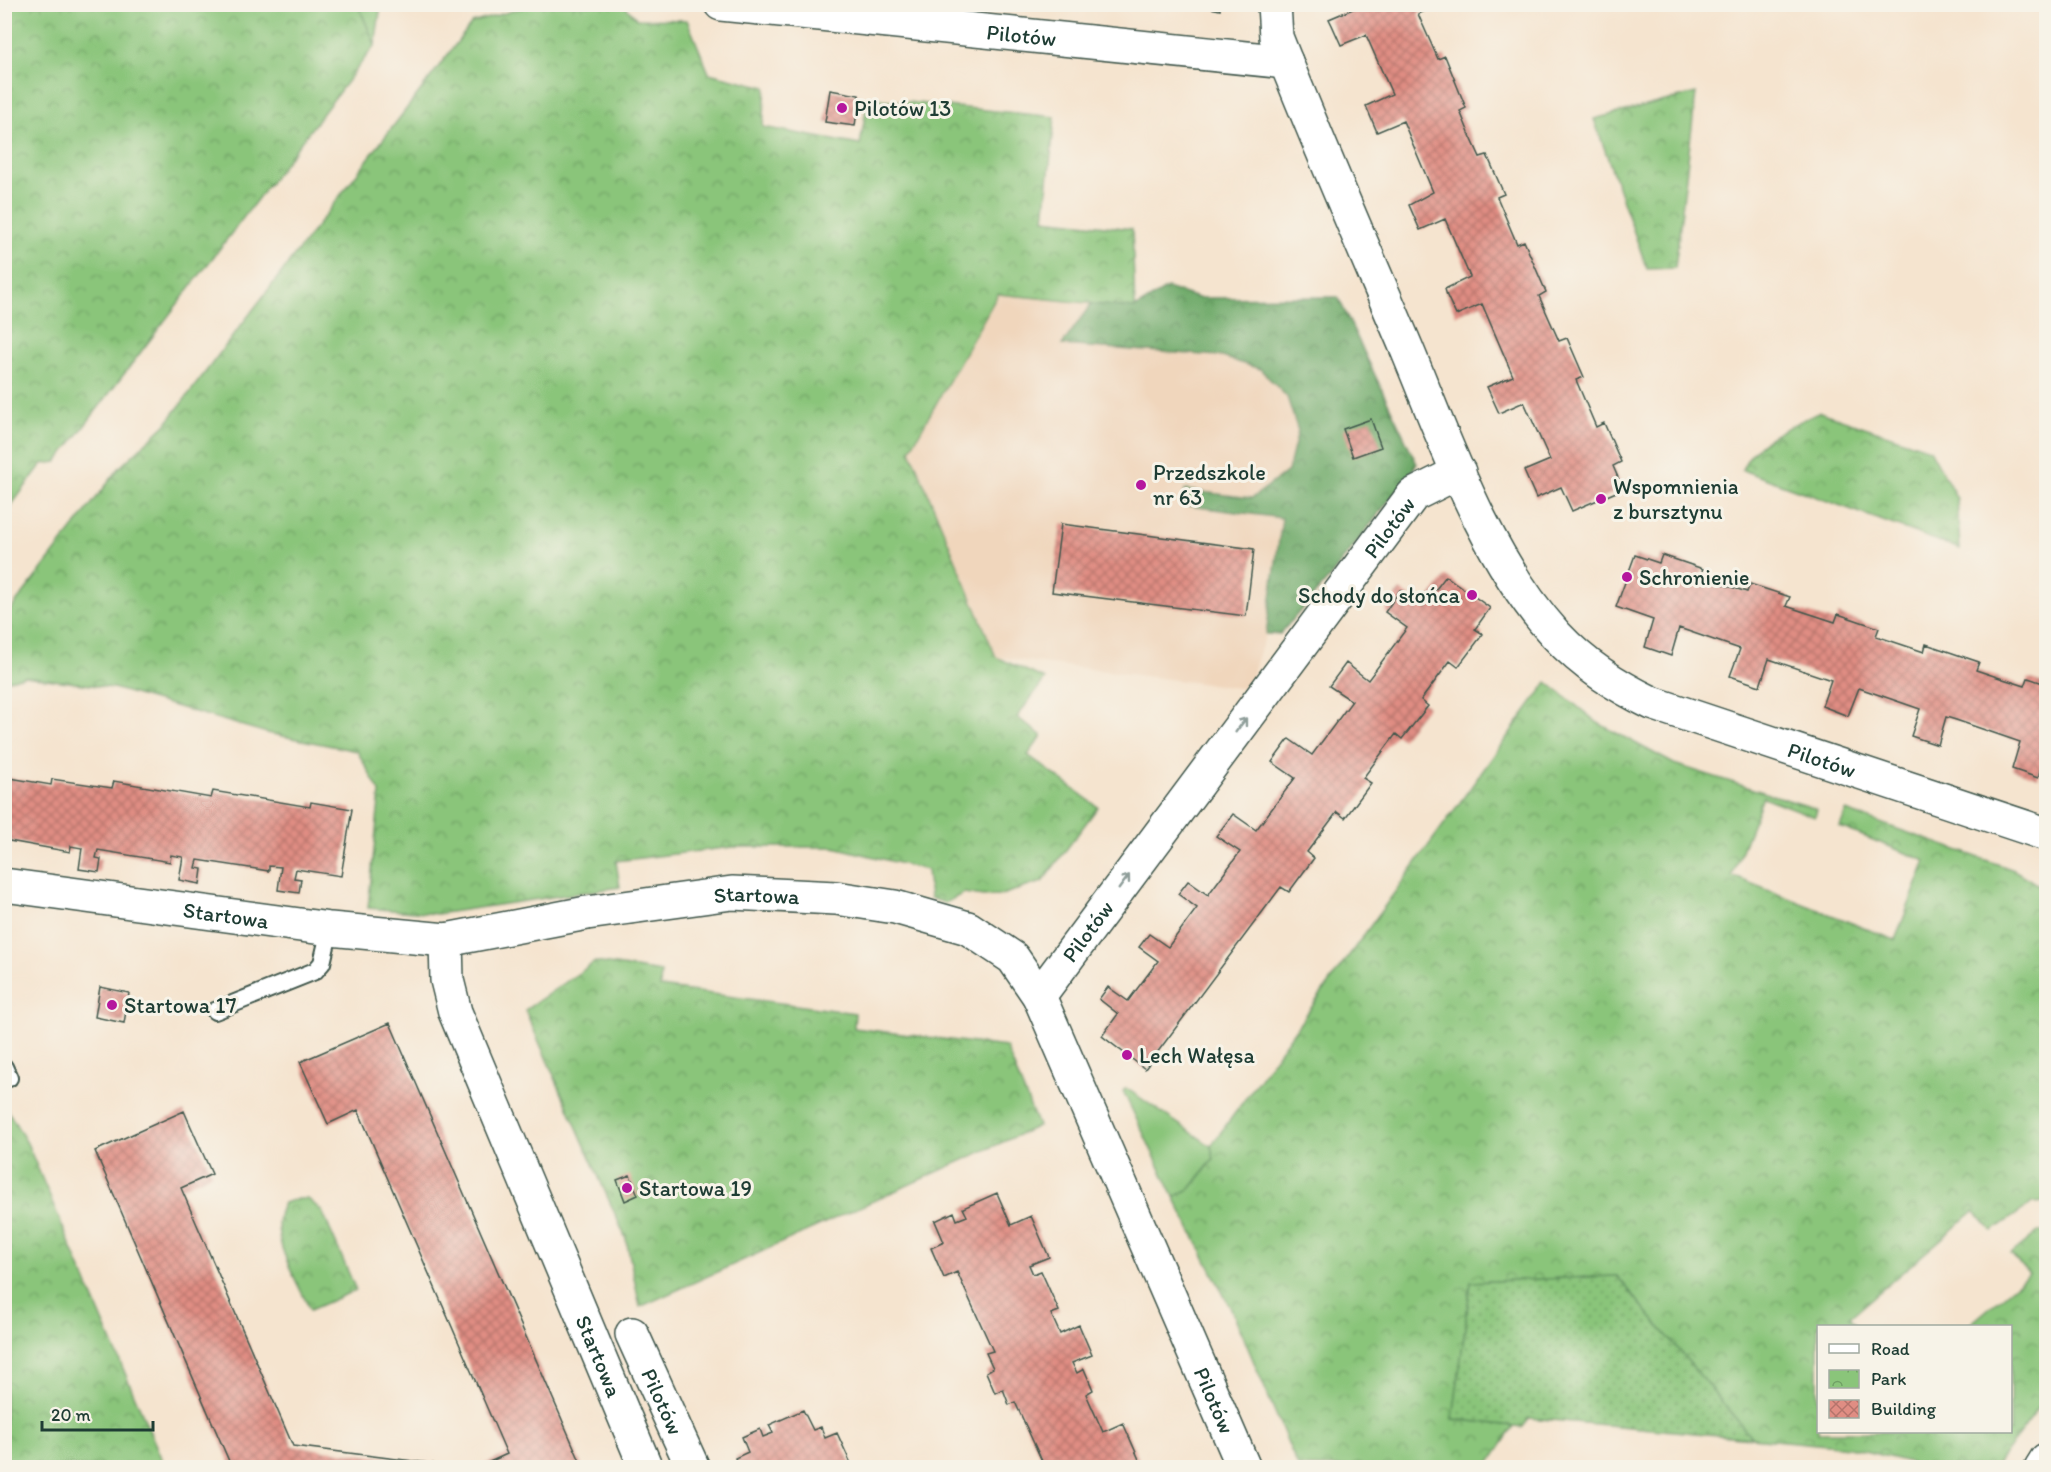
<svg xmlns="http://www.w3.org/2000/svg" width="2051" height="1472" font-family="Itim,sans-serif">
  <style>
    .built { fill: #f0d6bc }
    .grass { fill: #8ac57a; stroke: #548157; stroke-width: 1.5 }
    .forest { fill: url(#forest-crowns); stroke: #47744f; stroke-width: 1.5 }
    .park { fill: url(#park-crowns); stroke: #548157; stroke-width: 1.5 }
    .garden { fill: url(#garden-dots); stroke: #548157; stroke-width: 1.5 }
    .building { fill: url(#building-cross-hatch) }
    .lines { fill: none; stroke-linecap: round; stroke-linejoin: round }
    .lane-casing { stroke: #3f564b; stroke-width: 20 }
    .street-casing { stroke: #3f564b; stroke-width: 36 }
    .lane { stroke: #fff; stroke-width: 16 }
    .street { stroke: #fff; stroke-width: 33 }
    .oneway { stroke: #8f9e9a }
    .poi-dot { fill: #b5179e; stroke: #f7f3e8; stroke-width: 2 }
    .labels { text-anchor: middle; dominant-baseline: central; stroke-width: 6; stroke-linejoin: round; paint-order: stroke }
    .street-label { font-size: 22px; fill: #1f3d34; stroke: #f7f3e8 }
    .poi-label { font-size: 22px; fill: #1f3d34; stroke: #f7f3e8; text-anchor: start }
  </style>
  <defs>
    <pattern id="forest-crowns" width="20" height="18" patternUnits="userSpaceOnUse" patternTransform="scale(1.5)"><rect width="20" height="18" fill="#6faa6a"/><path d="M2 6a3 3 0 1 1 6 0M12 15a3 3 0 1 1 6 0" fill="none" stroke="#5b8c58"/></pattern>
    <pattern id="park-crowns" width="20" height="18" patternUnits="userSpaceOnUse" patternTransform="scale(1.5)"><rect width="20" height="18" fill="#8ac57a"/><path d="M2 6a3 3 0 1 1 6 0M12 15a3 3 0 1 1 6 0" fill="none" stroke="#70a165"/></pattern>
    <pattern id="garden-dots" width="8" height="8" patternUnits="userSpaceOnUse" patternTransform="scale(1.5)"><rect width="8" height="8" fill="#8ac57a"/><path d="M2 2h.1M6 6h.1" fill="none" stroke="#70a165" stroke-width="1.8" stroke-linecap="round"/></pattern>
    <pattern id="building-cross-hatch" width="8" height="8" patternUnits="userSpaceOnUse" patternTransform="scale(1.5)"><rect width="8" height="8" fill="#e08d83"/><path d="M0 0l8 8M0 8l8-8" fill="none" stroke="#b5746c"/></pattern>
  </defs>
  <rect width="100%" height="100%" fill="#f7f3e8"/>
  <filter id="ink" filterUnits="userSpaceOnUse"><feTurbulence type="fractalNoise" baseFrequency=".0167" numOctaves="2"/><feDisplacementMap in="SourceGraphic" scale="12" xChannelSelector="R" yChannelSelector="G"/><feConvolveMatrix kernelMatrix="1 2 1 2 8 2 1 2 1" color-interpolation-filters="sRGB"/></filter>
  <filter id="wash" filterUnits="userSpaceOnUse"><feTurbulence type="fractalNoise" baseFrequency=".008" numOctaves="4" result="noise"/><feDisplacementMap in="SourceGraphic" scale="24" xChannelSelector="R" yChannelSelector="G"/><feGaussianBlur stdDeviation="1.35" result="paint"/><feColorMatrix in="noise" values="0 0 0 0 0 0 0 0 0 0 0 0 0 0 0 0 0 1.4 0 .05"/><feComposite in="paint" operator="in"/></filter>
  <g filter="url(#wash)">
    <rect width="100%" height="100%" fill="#f5e4cf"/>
    <path class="built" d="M 998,294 L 1285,324 L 1363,534 L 1280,634 L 1266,634 L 1247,689 L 996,657 L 910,450 Z"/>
    <path class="grass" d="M 358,5 L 381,5 L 375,45 Z
      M 1126,1088 L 1211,1146 L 1214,1158 L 1190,1189 L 1174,1197 L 1123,1091 Z"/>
    <path class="forest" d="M 1167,288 L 1198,298 L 1338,297 L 1417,464 L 1330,577 L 1280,634 L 1266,634 L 1282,518 L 1183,505 L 1185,490 L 1252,498 L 1288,471 L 1298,431 L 1287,397 L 1260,369 L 1219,356 L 1062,345 L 1091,304 L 1135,308 Z"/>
    <path class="park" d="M 5,4 L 358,5 L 375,45 L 57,462 L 42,464 L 5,514 Z
      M 531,5 L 624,5 L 637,19 L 687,20 L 709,73 L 766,87 L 763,127 L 860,145 L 868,98 L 1055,117 L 1044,219 L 1132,229 L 1135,308 L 998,294 L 910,450 L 996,657 L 1045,679 L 1017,717 L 1042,736 L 1028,755 L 1098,807 L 1042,882 L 1001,895 L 983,896 L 964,893 L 945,903 L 930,898 L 927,870 L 834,847 L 733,847 L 616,861 L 620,887 L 437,914 L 368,908 L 380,792 L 357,751 L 267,733 L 113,688 L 24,676 L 5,681 L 5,617 L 120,467 L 165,425 L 472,23 Z
      M 1696,93 L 1675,268 L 1647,269 L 1594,119 Z
      M 1820,412 L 1930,449 L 1957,499 L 1960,549 L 1742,470 C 1753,439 1794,425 1820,412 Z
      M 1547,682 L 1598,723 L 1674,764 L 1817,809 L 1815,817 L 1763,797 L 1732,876 L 1895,940 L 1926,861 L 1840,827 L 1846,811 L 2014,870 L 2046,890 L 2046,1202 L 2033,1203 L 1992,1231 L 1974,1211 L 1850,1317 L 1858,1326 L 1818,1326 L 1818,1432 L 2010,1432 L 2010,1326 L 1968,1326 L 2029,1274 L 2011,1254 L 2038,1232 L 2046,1232 L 2046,1398 L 1995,1467 L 1917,1467 L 1909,1462 L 1848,1447 L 1752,1438 L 1617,1276 L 1471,1282 L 1453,1419 L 1514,1426 L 1487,1467 L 1298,1467 L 1235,1317 L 1174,1197 L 1190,1189 L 1214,1159 L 1211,1146 Z
      M 595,962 L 661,972 L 660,987 L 855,1013 L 854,1028 L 1006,1047 L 1038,1126 L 640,1307 L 626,1239 L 525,1010 Z
      M 4,1104 L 27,1143 L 165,1467 L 5,1467 Z
      M 296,1199 L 308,1199 L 322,1211 L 356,1290 L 310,1310 C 297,1280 265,1233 284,1203 Z"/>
    <path class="garden" d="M 1617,1276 L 1752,1438 L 1529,1418 L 1523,1427 L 1453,1419 L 1471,1282 Z"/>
    <g id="blocks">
      <path class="building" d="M 1192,4 L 1220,4 L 1220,10 Z
        M 1353,4 L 1422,4 L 1425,11 L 1418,14 L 1438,59 L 1445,56 L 1466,108 L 1460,111 L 1469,133 L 1480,157 L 1487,155 L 1504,194 L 1497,197 L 1517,244 L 1524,241 L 1546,292 L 1539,296 L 1559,341 L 1567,338 L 1584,377 L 1576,380 L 1596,427 L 1604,423 L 1621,462 L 1613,466 L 1623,489 L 1572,511 L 1561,487 L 1536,498 L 1524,471 L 1550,460 L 1524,402 L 1499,413 L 1487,387 L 1513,376 L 1482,304 L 1456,315 L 1447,296 L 1445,289 L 1470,277 L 1445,219 L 1420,230 L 1409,205 L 1433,192 L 1403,121 L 1377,132 L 1366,106 L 1392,94 L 1366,35 L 1341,45 L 1332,25 L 1329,19 L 1355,8 Z
        M 830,90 L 859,95 L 855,126 L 825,122 Z
        M 1371,419 L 1381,447 L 1353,457 L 1343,429 Z
        M 1061,524 L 1254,549 L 1246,616 L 1052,592 Z
        M 1635,555 L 1659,563 L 1662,555 L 1703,569 L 1700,577 L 1747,592 L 1750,584 L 1790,597 L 1786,606 L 1835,622 L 1838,614 L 1879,628 L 1876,636 L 1924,652 L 1926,644 L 1979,662 L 1976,670 L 2000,678 L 2025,686 L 2028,678 L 2046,684 L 2046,751 L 2038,778 L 2012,769 L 2020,742 L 1956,720 L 1946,717 L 1938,745 L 1911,736 L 1920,709 L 1859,688 L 1848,716 L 1822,706 L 1831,680 L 1769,659 L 1760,686 L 1730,676 L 1740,649 L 1679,628 L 1671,656 L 1645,647 L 1653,620 L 1616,607 Z
        M 1446,576 L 1490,608 L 1475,629 L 1483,634 L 1458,667 L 1450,661 L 1421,700 L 1428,706 L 1402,739 L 1396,734 L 1363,778 L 1371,783 L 1345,818 L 1337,812 L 1307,852 L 1314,858 L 1289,892 L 1281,887 L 1145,1069 L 1102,1036 L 1118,1014 L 1099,999 L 1108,987 L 1128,1001 L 1158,961 L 1139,947 L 1149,934 L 1168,947 L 1197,908 L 1178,894 L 1188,881 L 1208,895 L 1240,852 L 1216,836 L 1230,818 L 1233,814 L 1256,830 L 1295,778 L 1272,762 L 1289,739 L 1312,755 L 1352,701 L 1329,686 L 1346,663 L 1368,680 L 1407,628 L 1385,612 L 1400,590 L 1423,606 Z
        M 4,777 L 51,785 L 52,779 L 112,788 L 114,781 L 211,798 L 213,791 L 310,807 L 311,802 L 352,809 L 341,876 L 296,869 L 294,878 L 301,879 L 299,893 L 278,890 L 281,867 L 269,866 L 269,871 L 198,860 L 196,868 L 202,869 L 200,884 L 179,880 L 183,857 L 171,855 L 170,862 L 98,850 L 96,858 L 101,859 L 99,872 L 79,869 L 82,848 L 71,846 L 70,852 L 4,840 Z
        M 100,987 L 129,993 L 124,1023 L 95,1017 Z
        M 390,1023 L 550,1392 L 583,1468 L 476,1468 L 507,1454 L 358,1110 L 328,1124 L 300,1062 Z
        M 184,1111 L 212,1174 L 181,1188 L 293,1446 L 469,1468 L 232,1468 L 95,1151 Z
        M 630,1175 L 638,1195 L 625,1201 L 617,1180 Z
        M 997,1193 L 1011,1225 L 1031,1216 L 1049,1257 L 1029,1265 L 1033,1274 L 1041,1271 L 1059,1311 L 1051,1314 L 1060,1334 L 1079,1325 L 1092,1355 L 1072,1363 L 1077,1373 L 1084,1369 L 1093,1390 L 1086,1394 L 1103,1432 L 1123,1423 L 1141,1464 L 1133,1468 L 1037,1468 L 1035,1464 L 1042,1461 L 1015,1402 L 1009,1405 L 1003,1389 L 995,1393 L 986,1372 L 993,1368 L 986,1353 L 993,1351 L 957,1272 L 944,1278 L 931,1248 L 944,1242 L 935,1221 L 954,1212 L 957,1220 L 967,1216 L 963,1208 Z
        M 803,1410 L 813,1430 L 821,1427 L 825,1438 L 837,1433 L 853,1468 L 740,1468 L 735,1458 L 748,1452 L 742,1437 L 760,1429 L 763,1437 L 773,1433 L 769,1425 Z"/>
    </g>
  </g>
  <g filter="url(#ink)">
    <use href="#blocks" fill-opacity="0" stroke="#3f564b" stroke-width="1.5"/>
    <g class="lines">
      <g class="lane-casing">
        <path id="lane" d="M 215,1011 L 315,971 L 322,963 L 330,929
          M 4,1067 L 9,1078"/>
      </g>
      <g class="street-casing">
        <g id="street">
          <path id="s1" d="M 721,4 L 1286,62"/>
          <path id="s2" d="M 1274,4 L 1276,37 C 1317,141 1362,244 1406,347 C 1446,443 1485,557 1556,635 C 1584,665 1615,685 1652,703 L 2046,834"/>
          <path id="s3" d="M 4,885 L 330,929 L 446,940 L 587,913 L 732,893 L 836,898 L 895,907 L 968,928 L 1013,958 L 1039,996 L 1244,1468"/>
          <path id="s4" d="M 446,940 L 447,980 L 455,1012 L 646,1468"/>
          <path id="s5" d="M 1039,996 L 1413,495 L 1459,472"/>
          <path id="s6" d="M 632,1334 L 693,1468"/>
          <path d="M 2041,1468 L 2046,1460"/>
        </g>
      </g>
      <use href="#lane" class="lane"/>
      <use href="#street" class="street"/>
    </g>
    <defs><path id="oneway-shaft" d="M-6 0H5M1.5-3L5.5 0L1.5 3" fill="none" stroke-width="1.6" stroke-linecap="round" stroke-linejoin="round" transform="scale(1.5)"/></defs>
    <g class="oneway">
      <use href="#oneway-shaft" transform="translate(1241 725) rotate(-53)"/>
      <use href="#oneway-shaft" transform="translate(1124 882) rotate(-54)"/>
    </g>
  </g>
  <g class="poi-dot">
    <circle cx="842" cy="108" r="6"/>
    <circle cx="1141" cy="485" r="6"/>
    <circle cx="1601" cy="499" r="6"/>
    <circle cx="1627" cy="577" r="6"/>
    <circle cx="1472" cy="595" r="6"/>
    <circle cx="112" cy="1005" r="6"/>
    <circle cx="1127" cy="1055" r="6"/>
    <circle cx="627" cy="1188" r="6"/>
  </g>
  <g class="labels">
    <g class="street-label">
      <text stroke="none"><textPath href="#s1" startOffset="302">Pilotów</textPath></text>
      <text stroke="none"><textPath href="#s5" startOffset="585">Pilotów</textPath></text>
      <text stroke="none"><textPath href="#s2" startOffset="993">Pilotów</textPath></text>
      <text stroke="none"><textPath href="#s3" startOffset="760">Startowa</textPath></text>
      <text stroke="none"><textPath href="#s3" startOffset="224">Startowa</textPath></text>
      <text stroke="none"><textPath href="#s5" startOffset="81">Pilotów</textPath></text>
      <text stroke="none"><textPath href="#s4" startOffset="446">Startowa</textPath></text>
      <text stroke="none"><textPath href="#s3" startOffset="1516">Pilotów</textPath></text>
      <text stroke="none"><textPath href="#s6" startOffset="74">Pilotów</textPath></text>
    </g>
    <g class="poi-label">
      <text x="854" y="108">Pilotów 13</text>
      <text x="1153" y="472">Przedszkole<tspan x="1153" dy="25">nr 63</tspan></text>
      <text x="1613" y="486">Wspomnienia<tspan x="1613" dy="25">z bursztynu</tspan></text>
      <text x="1639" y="577">Schronienie</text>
      <text x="1460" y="595" text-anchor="end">Schody do słońca</text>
      <text x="124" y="1005">Startowa 17</text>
      <text x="1139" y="1055">Lech Wałęsa</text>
      <text x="639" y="1188">Startowa 19</text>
    </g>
  </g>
  <rect width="2051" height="1472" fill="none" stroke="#f7f3e8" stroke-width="24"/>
  <rect x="1817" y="1325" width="195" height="108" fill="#f7f3e8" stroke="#a1aaa0" stroke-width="1.5"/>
  <rect x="1829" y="1344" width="30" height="9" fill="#ffffff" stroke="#a1aaa0" stroke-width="1.5"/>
  <text x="1871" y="1355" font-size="18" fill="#1f3d34">Road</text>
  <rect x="1829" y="1370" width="30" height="18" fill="url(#park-crowns)" stroke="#a1aaa0" stroke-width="1.5"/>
  <text x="1871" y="1385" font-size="18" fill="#1f3d34">Park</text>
  <rect x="1829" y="1400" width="30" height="18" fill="url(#building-cross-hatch)" stroke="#a1aaa0" stroke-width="1.5"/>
  <text x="1871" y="1415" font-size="18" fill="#1f3d34">Building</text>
  <path d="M42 1421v9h111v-9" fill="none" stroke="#1f3d34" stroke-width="3"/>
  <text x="51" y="1421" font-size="18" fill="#1f3d34" stroke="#f7f3e8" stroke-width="4.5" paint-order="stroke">20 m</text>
</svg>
